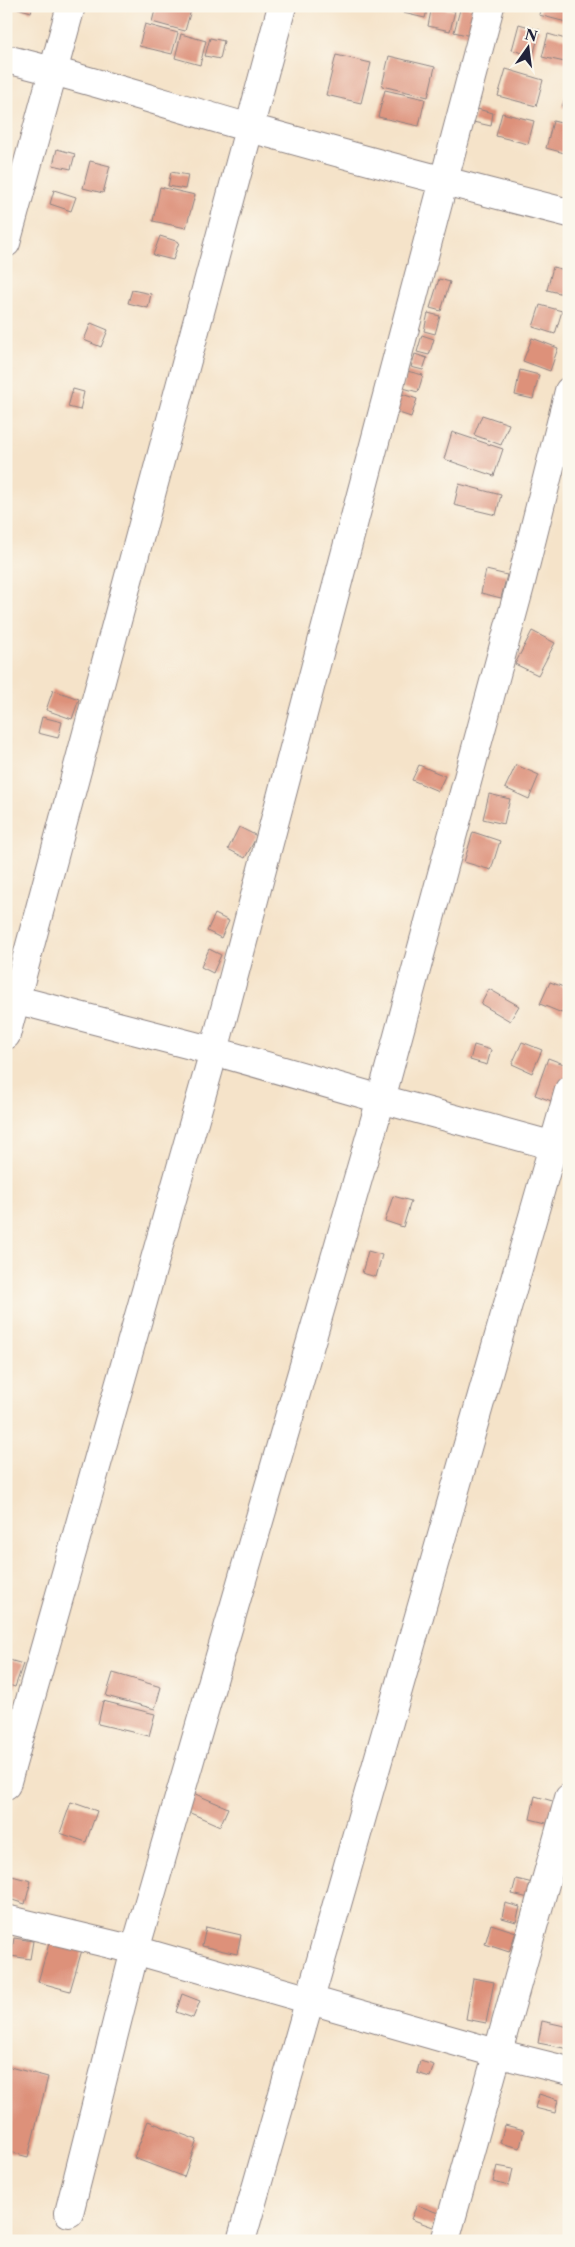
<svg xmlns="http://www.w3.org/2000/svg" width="575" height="2247" font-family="'Libre Caslon Text',serif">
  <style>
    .building { fill: #dd917a }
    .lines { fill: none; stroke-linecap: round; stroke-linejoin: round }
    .minor-casing { stroke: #8c8282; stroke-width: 30 }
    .minor { stroke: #fff; stroke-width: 28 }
  </style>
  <rect width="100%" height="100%" fill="#fbf7ec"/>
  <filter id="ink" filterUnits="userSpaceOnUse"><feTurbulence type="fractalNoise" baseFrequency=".02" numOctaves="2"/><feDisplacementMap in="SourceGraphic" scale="10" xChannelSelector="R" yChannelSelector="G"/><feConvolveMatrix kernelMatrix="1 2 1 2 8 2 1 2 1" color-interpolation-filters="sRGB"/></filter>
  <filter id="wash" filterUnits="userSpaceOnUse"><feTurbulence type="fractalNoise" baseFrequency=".0096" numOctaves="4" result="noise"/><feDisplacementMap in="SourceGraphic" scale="20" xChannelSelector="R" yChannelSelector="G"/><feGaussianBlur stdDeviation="1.12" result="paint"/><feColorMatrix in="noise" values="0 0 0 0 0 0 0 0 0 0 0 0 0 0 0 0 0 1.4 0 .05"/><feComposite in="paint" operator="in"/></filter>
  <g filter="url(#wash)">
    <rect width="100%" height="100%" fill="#f5e3c9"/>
    <g id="blocks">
      <path class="building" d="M 11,6 L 33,6 L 31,12 Z
        M 156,6 L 178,6 L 191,10 L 185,31 L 152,22 Z
        M 405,6 L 428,7 L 425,18 L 403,13 Z
        M 432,6 L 455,11 L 450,31 L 428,26 Z
        M 461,6 L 486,10 L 479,38 L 454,32 Z
        M 541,6 L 569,6 L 566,22 L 539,15 Z
        M 145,24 L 178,33 L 172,54 L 139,46 Z
        M 519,24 L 540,30 L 533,56 L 512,50 Z
        M 181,34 L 206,41 L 200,65 L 175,58 Z
        M 548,34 L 569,40 L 569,63 L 542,57 Z
        M 210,38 L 224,41 L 220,59 L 205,56 Z
        M 336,55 L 371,63 L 361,103 L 326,95 Z
        M 389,56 L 435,67 L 428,97 L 382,86 Z
        M 506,69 L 543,80 L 536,106 L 498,96 Z
        M 569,86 L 569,109 L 562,107 Z
        M 385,90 L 425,99 L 419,126 L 378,117 Z
        M 477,109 L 493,113 L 491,126 L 473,122 Z
        M 502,113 L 534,121 L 528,144 L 496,136 Z
        M 553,121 L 569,125 L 568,154 L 546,148 Z
        M 57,149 L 75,154 L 71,169 L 53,165 Z
        M 90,161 L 110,166 L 103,193 L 83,188 Z
        M 171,172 L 188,175 L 185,189 L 168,186 Z
        M 160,187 L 195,195 L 186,228 L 153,221 Z
        M 54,190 L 76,197 L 71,211 L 50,204 Z
        M 160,236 L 179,242 L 173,260 L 153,255 Z
        M 553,267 L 569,271 L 568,295 L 547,290 Z
        M 439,279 L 450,282 L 441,311 L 430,308 Z
        M 132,290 L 151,294 L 148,308 L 128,303 Z
        M 540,305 L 562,311 L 555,334 L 533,327 Z
        M 428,313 L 440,316 L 435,334 L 424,331 Z
        M 91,323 L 108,330 L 101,347 L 84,340 Z
        M 422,335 L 434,339 L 429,355 L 417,352 Z
        M 532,338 L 558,348 L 550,371 L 523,361 Z
        M 415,354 L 427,358 L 423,370 L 411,367 Z
        M 520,370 L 539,375 L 533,399 L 515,395 Z
        M 407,371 L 423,375 L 418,392 L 403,388 Z
        M 73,389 L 84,392 L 80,410 L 68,407 Z
        M 399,393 L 417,399 L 411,417 L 393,411 Z
        M 482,415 L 509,424 L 501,445 L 474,435 Z
        M 452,432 L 503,449 L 494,476 L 444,459 Z
        M 459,484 L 501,495 L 496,515 L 454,505 Z
        M 486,570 L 507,575 L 501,598 L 481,593 Z
        M 532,631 L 555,643 L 538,675 L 515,664 Z
        M 53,690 L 79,699 L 72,719 L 46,710 Z
        M 42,717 L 62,722 L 58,738 L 38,733 Z
        M 419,765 L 445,776 L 438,791 L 412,780 Z
        M 516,765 L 539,775 L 529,799 L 505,788 Z
        M 489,794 L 510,799 L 504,824 L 483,819 Z
        M 239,827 L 257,836 L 245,858 L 228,849 Z
        M 473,832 L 500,841 L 491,870 L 464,862 Z
        M 215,914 L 229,921 L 221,938 L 207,931 Z
        M 209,949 L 221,955 L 213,973 L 201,967 Z
        M 550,982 L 569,989 L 569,996 L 562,1013 L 540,1004 Z
        M 489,989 L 519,1006 L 510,1021 L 481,1004 Z
        M 522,1042 L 542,1050 L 532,1073 L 512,1064 Z
        M 474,1045 L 491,1050 L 487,1065 L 470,1060 Z
        M 548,1058 L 569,1066 L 557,1103 L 535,1095 Z
        M 393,1196 L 411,1201 L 403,1227 L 385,1221 Z
        M 368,1251 L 382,1255 L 376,1277 L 362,1273 Z
        M 6,1659 L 23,1664 L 15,1687 L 6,1684 Z
        M 113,1673 L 161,1687 L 155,1709 L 106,1696 Z
        M 103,1701 L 155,1714 L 149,1736 L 98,1724 Z
        M 193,1793 L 228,1808 L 220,1826 L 186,1811 Z
        M 535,1796 L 556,1802 L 550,1824 L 530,1819 Z
        M 71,1802 L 97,1811 L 86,1842 L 60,1833 Z
        M 12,1876 L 31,1881 L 25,1904 L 6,1898 Z
        M 516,1879 L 533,1883 L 529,1898 L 512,1894 Z
        M 505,1903 L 520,1907 L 516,1922 L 502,1918 Z
        M 491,1924 L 516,1932 L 509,1952 L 485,1944 Z
        M 206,1927 L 241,1935 L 237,1954 L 202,1946 Z
        M 14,1938 L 33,1941 L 30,1959 L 11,1956 Z
        M 50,1940 L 82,1950 L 70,1991 L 38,1982 Z
        M 473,1978 L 494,1982 L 486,2023 L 466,2019 Z
        M 182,1994 L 200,2001 L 193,2018 L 176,2012 Z
        M 542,2021 L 569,2027 L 569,2049 L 538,2043 Z
        M 420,2061 L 434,2065 L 430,2077 L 417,2073 Z
        M 6,2066 L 48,2077 L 28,2157 L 6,2151 Z
        M 539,2094 L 558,2100 L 555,2113 L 535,2108 Z
        M 148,2121 L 197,2140 L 184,2177 L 134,2158 Z
        M 505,2125 L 524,2130 L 520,2148 L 500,2143 Z
        M 497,2166 L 513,2169 L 509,2186 L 493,2182 Z
        M 417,2205 L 438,2213 L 433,2227 L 411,2219 Z"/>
    </g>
  </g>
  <g filter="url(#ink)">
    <use href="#blocks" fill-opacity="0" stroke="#8c8282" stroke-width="1"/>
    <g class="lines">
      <g class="minor-casing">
        <path id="minor" d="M 6,59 C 89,79 169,105 250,128 C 356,158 462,186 569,213
          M 6,243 L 71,6
          M 6,997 L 214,1051 L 381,1099 L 569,1150
          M 6,1035 L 282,6
          M 6,1785 L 214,1051 L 490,6
          M 6,1919 L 135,1950 L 496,2053 L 569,2071
          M 69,2213 L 135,1950 L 381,1099 L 520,586 L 569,391
          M 241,2241 L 569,1090
          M 445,2241 L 569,1798"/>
      </g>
      <use href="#minor" class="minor"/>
    </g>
  </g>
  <rect width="575" height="2247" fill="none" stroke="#fbf7ec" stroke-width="25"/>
  <g transform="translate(528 48) rotate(14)" stroke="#fbf7ec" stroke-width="4" paint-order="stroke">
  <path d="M0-4L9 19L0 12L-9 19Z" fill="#22223b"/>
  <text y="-8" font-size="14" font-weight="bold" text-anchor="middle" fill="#22223b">N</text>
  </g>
</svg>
